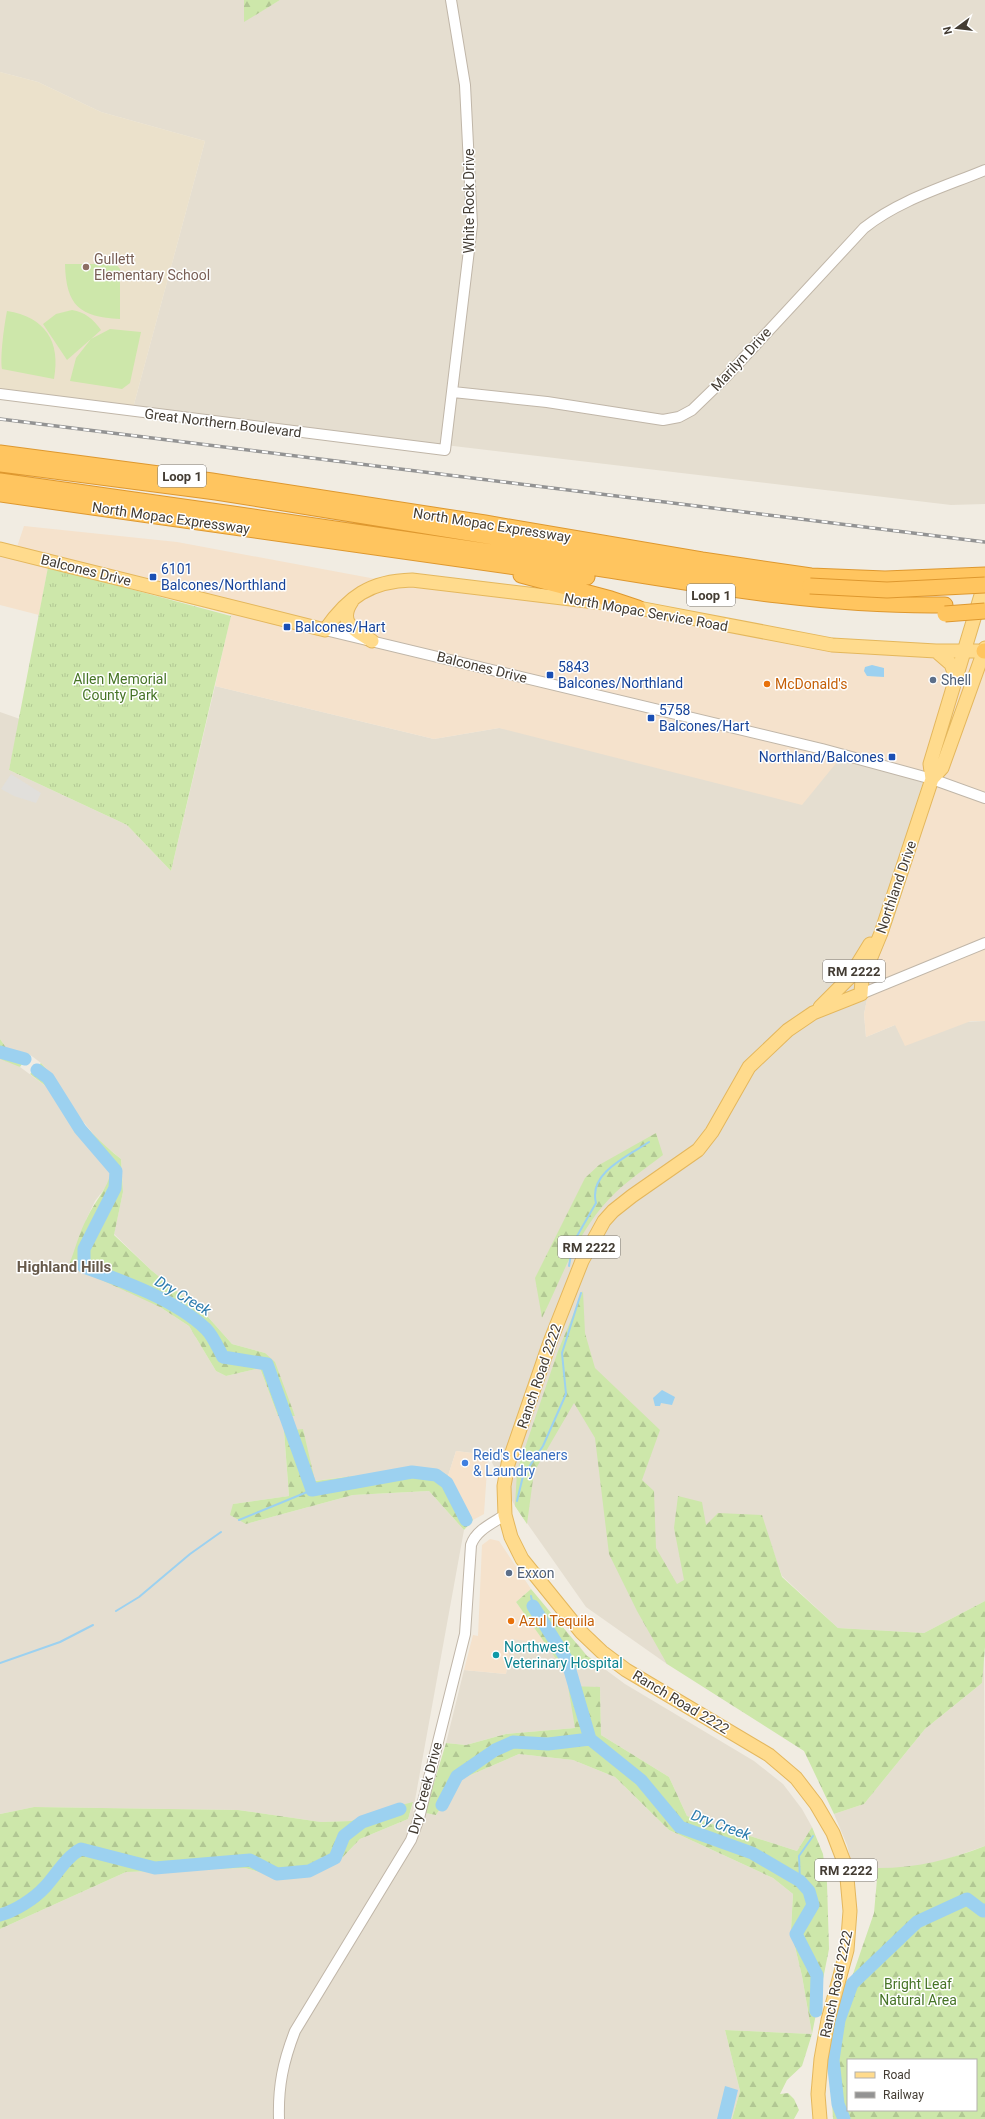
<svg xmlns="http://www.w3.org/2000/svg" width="985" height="2119" font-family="Roboto,sans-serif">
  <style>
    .residential { fill: #e5ded0 }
    .commercial { fill: #f5e2cc }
    .education { fill: #ebe1cb }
    .grass { fill: url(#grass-tufts) }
    .forest { fill: url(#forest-firs); fill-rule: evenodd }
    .pitch { fill: #cde7aa }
    .parking { fill: #e1dfdb }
    .water { fill: #9cd1f0 }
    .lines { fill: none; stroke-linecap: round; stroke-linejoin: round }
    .stream { stroke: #9cd1f0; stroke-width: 2 }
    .river { stroke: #9cd1f0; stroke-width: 13 }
    .minor-casing { stroke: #c0b6a8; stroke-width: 12 }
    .major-casing { stroke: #e4b75d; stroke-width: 15 }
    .highway-casing { stroke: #de982f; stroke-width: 17 }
    .minor { stroke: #fff; stroke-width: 10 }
    .major { stroke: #ffdb8d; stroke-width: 13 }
    .highway { stroke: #ffc55f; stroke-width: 15 }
    .rail-casing { stroke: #939393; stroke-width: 3.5 }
    .rail { stroke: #fff; stroke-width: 2; stroke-dasharray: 6; stroke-linecap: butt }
    .highway-bridge-casing { stroke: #de982f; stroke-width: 17; stroke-linecap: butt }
    .highway-bridge { stroke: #ffc55f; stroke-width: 15 }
    .education-dot { fill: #8d6e63; stroke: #fff; stroke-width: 1.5 }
    .transit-dot { fill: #1a4fb4; stroke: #fff; stroke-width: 1.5 }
    .service-dot { fill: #5c6f8a; stroke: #fff; stroke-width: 1.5 }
    .food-dot { fill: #e8710a; stroke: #fff; stroke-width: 1.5 }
    .shop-dot { fill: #3f7fe0; stroke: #fff; stroke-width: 1.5 }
    .culture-dot { fill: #0f9aa8; stroke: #fff; stroke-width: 1.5 }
    .labels { text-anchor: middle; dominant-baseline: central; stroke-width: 3; stroke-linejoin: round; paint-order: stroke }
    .shield { fill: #fff; stroke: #7b7670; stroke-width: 1 }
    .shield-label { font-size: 13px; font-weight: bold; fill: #433c33 }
    .street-label { font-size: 14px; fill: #433c33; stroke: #fff }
    .education-label { font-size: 14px; fill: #785e54; stroke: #fff; text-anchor: start }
    .transit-label { font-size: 14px; fill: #164399; stroke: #fff; text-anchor: start }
    .park-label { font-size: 14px; fill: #467426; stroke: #fff }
    .service-label { font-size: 14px; fill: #4e5e75; stroke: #fff; text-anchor: start }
    .food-label { font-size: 14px; fill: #c56008; stroke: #fff; text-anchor: start }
    .shop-label { font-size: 14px; fill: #366cbe; stroke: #fff; text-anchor: start }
    .culture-label { font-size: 14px; fill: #0d838f; stroke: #fff; text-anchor: start }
    .neighbourhood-label { font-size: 15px; font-weight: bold; fill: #66594a; stroke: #fff }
    .water-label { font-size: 15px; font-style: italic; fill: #2c7cae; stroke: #fff }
  </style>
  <defs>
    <pattern id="grass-tufts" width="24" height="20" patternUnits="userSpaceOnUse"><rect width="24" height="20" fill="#cde7aa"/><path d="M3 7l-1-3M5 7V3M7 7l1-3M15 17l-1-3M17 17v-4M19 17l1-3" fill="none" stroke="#b1c793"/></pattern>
    <pattern id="forest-firs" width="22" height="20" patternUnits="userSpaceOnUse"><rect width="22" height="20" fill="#cde7aa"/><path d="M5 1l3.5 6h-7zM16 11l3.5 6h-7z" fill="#b1c793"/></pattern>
  </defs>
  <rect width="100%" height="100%" fill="#f1ece2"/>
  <path class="residential" d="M 0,0 L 244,0 L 244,21 L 280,0 L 985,0 L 985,504 L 951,505 L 133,408 L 205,141 L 101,112 L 38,82 L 0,72 Z
    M 215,686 L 434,739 L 499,728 L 846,751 L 939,779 L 894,920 L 872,975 L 864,1014 L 866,1037 L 895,1025 L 985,1021 L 985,1601 L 924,1633 L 838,1628 L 782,1576 L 764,1525 L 667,1664 L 586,1607 L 515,1506 L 488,1455 L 456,1451 L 448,1476 L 432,1468 L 416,1468 L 314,1481 L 303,1430 L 284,1432 L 289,1496 L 233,1504 L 246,1524 L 353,1495 L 429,1491 L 464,1530 L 413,1811 L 436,1815 L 459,1780 L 519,1754 L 573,1760 L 615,1777 L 669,1830 L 773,1878 L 793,1894 L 791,1930 L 802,1976 L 812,2034 L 725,2030 L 740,2091 L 732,2119 L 0,2119 L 0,1929 L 126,1872 L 245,1868 L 279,1877 L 340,1860 L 360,1839 L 408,1819 L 413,1803 L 375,1812 L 351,1821 L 321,1822 L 238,1810 L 34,1807 L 0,1814 L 0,1059 L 16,1064 L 51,1090 L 66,1118 L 111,1171 L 109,1183 L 95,1201 L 86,1220 L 160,1307 L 189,1326 L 216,1371 L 226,1376 L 260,1368 L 278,1416 L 295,1416 L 265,1353 L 232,1344 L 208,1317 L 151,1270 L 114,1234 L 123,1192 L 121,1159 L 98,1140 L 69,1104 L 51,1074 L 41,1063 L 29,1054 L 7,1049 L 0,1039 L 0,712 L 20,719 L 9,770 L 127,825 L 171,871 Z
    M 511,1639 L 578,1644 L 587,1656 L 625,1684 L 754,1761 L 783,1784 L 802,1809 L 812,1827 L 797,1851 L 687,1816 L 669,1777 L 601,1735 L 600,1687 L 575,1728 L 506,1734 L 466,1745 L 446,1743 L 464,1670 L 506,1674 Z
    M 984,1647 L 985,1846 L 945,1860 L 908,1868 L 878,1868 L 854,1873 L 847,1845 L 834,1814 L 864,1804 L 925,1729 L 982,1683 Z"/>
  <path class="commercial" d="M 24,526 L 177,542 L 376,579 L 601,607 L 765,638 L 985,654 L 985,1021 L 971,1021 L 905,1046 L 895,1025 L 866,1037 L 864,1014 L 872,975 L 894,920 L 939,779 L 846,751 L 802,805 L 499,728 L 434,739 L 215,686 L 231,615 L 48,567 L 39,615 L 0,605 L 0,557 L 13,559 Z
    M 456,1451 L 488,1455 L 484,1514 L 473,1520 L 448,1476 Z
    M 490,1539 L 499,1541 L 531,1589 L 516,1602 L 545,1643 L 511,1639 L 506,1674 L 464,1670 L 473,1635 L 478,1636 L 482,1545 Z"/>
  <path class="education" d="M 0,72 L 38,82 L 101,112 L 205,141 L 133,408 L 0,392 Z"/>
  <path class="grass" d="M 48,567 L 231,616 L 171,871 L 127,825 L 9,770 Z"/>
  <path class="forest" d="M 244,0 L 280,0 L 244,22 Z
    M 0,1039 L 7,1049 L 29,1054 L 20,1067 L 0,1059 Z
    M 41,1063 C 52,1075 59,1089 68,1103 C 82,1125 101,1143 121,1159 L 123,1192 L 114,1235 L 151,1270 L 208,1317 L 232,1344 L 265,1353 L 275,1362 L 295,1416 L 278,1416 L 260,1368 L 226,1376 L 216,1371 L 189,1326 L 160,1307 L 69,1265 C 75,1250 79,1233 87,1218 C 94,1202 108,1189 111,1171 L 66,1118 L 51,1090 L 30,1074 Z
    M 656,1133 L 663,1155 C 642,1171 619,1186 602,1207 C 575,1239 560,1281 542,1318 L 535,1278 L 585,1178 L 599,1165 Z
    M 583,1291 L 585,1333 L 595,1368 L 660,1430 L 642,1480 L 654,1491 L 656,1548 L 677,1584 L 684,1580 L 674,1528 L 678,1496 L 702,1502 L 706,1525 L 718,1513 L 762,1515 L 782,1577 L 838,1628 L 924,1633 L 985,1601 L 985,1647 L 982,1683 L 925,1729 L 864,1804 L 834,1814 L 804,1751 L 667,1664 L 637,1611 L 609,1554 L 595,1438 L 574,1403 L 534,1472 L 527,1524 L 515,1506 L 517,1471 L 558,1351 Z
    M 303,1429 L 315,1481 L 416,1468 L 432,1468 L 447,1475 L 473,1520 L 464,1530 L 429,1491 L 353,1495 L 246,1524 L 230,1515 L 233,1504 L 289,1496 L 284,1431 Z
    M 531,1589 L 587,1656 L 597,1662 L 566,1673 L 516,1602 Z
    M 568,1686 L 600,1687 L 601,1735 L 669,1777 L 687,1816 L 797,1851 L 812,1827 L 823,1854 L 827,1883 L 829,1949 L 812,2034 L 802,2066 L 787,2080 L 780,2094 L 788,2093 L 794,2099 L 799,2110 L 794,2119 L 732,2119 L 740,2091 L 725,2030 L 812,2034 L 802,1976 L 791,1930 L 793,1894 L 773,1878 L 669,1830 L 615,1777 L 573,1760 L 519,1754 L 459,1780 L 436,1815 L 425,1813 L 446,1743 L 466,1745 L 506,1734 L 575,1728 Z
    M 413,1802 L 408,1819 L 360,1839 L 340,1860 L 313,1875 L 279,1877 L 245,1868 L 126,1872 L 0,1929 L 0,1814 L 34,1807 L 238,1810 L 321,1822 L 351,1821 L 375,1812 Z
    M 985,1846 L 985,2119 L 833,2119 L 831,2084 L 836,2035 L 853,1974 L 874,1913 L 878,1868 C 917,1868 949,1860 985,1846 ZM 848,2060 L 976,2060 L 976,2110 L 848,2110 Z"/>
  <path class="pitch" d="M 65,264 L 116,264 L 120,269 L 120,319 C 80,317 66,306 65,264 Z
    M 72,310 C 85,312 93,319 101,330 L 91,339 L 110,329 L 141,332 L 130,383 L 122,389 L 70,381 L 76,358 L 91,339 L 67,360 L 43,324 L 56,314 Z
    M 7,311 C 45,317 61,341 54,379 L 2,369 C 0,357 4,326 7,311 Z"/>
  <path class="parking" d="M 11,774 L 41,793 L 36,803 L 14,796 L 1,789 Z"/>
  <path class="water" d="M 872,665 L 884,668 L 884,677 L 867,676 L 864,671 L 865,667 Z
    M 662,1390 L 675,1397 L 672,1405 L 661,1403 L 660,1406 L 655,1406 L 653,1398 Z
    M 725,2086 L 738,2090 L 731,2119 L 717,2119 Z"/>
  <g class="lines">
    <path class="stream" d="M 0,1048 L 3,1053
      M 569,1266 L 573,1243 L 596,1203 C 588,1173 628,1156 649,1142
      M 517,1501 L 523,1476 L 543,1446 L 566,1394 L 562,1353 L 581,1293
      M 239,1520 L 312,1490
      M 531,1596 L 533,1606
      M 116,1611 L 139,1597 L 190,1554 L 221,1532
      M 0,1663 L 60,1642 L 93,1625
      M 800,1881 L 799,1856 L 813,1836"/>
    <path class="river" d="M 0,1052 L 25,1059
      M 37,1070 L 48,1078 L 80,1129 L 116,1171 L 115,1188 L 84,1249 L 84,1267 C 123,1281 176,1300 206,1329 C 213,1336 218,1348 223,1357 L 267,1364 L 312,1490 L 412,1472 L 436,1475 L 447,1483 L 466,1520
      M 533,1606 L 567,1660 L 590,1739 L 641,1780 L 680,1827 L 752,1853 L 800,1881 L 809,1891 L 813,1905 L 796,1934 L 817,1975 L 816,2011
      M 442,1805 L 457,1776 L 495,1750 L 513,1742 L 548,1744 L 590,1739
      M 0,1915 C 15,1911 34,1899 45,1887 C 57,1874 66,1857 81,1849 L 155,1868 L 250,1860 L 277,1874 L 309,1871 L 335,1858 L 344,1836 L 362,1822 L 400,1809
      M 844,2119 L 838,2104 L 833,2060 L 839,2020 L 852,1984 L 917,1922 L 967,1899 L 983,1911 L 985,1910"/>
    <g class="minor-casing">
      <path id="minor" d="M 453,392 L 547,402 L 663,420 L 679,417 L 692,410 L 724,379 L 864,228 C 899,200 944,187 985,170
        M 0,394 L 445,450 L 472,225 L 465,85 L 451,0
        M 325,630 L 822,749 L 932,779 L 985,798
        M 861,994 L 985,943
        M 279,2119 C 278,2086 283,2062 295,2031 L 411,1840 L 419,1818 L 465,1634 L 471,1545 C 476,1530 493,1523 505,1515"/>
    </g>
    <g class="major-casing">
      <path id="major" d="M 0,549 L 325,630 C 348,597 370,581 412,580 L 604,603
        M 352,601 C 337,623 355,630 372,641
        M 628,606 L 832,645 L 936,651 L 984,651
        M 936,651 L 951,664 L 956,678
        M 932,779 L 930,764 L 985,582
        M 820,1007 L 849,978 L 870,944
        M 820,2119 L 818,2094 L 821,2059 L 828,2020 L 847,1950 L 850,1911 L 846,1867 L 833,1833 L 816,1804 L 796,1778 L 769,1755 L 626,1670 L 602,1652 L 581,1632 L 522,1559 L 511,1537 L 505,1515 L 504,1486 L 508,1464 L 550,1342 L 582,1261 L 604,1221 L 613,1211 L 632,1196 L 698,1150 L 712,1132 L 749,1067 L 788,1030 L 813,1013 L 861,994 L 862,979 L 881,933 L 932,779 L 942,768 L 985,648"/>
    </g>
    <g class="highway-casing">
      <path id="highway" d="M 0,453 L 212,481 L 485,523 L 702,560 L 811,576 L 885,579 L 985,575
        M 0,464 L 216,492 L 733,576 L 810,586
        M 0,481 C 176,506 351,530 527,557 C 666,578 804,607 945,605
        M 0,494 L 587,577
        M 521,575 L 611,599 L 638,608
        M 984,651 L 985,651"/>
    </g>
    <use href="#minor" class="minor"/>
    <use href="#major" class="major"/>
    <use href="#highway" class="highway"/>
    <g class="rail-casing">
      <path id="rail" d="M 0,419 L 985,542"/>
    </g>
    <use href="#rail" class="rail"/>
    <g class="highway-bridge-casing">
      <path id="highway-bridge" d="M 810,586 L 887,590 L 985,585
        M 945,614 L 985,611"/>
    </g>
    <use href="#highway-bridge" class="highway-bridge"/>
  </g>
  <circle class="education-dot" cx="86" cy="267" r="4"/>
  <g class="transit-dot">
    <rect x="149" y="573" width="8" height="8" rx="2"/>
    <rect x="283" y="623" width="8" height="8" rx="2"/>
    <rect x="546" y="671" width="8" height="8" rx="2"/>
    <rect x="647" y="714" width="8" height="8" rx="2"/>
    <rect x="888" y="753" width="8" height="8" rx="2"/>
  </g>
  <g class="service-dot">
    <circle cx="933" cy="680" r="4"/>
    <circle cx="509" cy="1573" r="4"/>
  </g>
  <g class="food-dot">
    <circle cx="767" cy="684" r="4"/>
    <circle cx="511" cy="1621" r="4"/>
  </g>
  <circle class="shop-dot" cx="465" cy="1463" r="4"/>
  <circle class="culture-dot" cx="496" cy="1655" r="4"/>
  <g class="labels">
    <g class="shield">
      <rect x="158" y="465" width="48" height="22" rx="3"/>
      <rect x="687" y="584" width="48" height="22" rx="3"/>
      <rect x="823" y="960" width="62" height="22" rx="3"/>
      <rect x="558" y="1236" width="62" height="22" rx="3"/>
      <rect x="815" y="1859" width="62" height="22" rx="3"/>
    </g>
    <g class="shield-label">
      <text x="182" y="476">Loop 1</text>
      <text x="711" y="595">Loop 1</text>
      <text x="854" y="971">RM 2222</text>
      <text x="589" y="1247">RM 2222</text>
      <text x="846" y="1870">RM 2222</text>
    </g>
    <g class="street-label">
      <text transform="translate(469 201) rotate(-90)">White Rock Drive</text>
      <text transform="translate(741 359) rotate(-47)">Marilyn Drive</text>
      <text transform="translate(223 423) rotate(7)">Great Northern Boulevard</text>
      <text transform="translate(171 518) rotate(8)">North Mopac Expressway</text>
      <text transform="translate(492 525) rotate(9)">North Mopac Expressway</text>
      <text transform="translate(86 570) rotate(14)">Balcones Drive</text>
      <text transform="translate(646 612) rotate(10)">North Mopac Service Road</text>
      <text transform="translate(482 667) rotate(14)">Balcones Drive</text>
      <text transform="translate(896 887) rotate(-71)">Northland Drive</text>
      <text transform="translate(539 1376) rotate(-71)">Ranch Road 2222</text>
      <text transform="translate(681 1702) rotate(31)">Ranch Road 2222</text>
      <text transform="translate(425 1788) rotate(-75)">Dry Creek Drive</text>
      <text transform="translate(836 1984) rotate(-78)">Ranch Road 2222</text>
    </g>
    <g class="education-label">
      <text x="94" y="259">Gullett<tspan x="94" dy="16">Elementary School</tspan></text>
    </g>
    <g class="transit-label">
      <text x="161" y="569">6101<tspan x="161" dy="16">Balcones/Northland</tspan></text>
      <text x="295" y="627">Balcones/Hart</text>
      <text x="558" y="667">5843<tspan x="558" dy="16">Balcones/Northland</tspan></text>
      <text x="659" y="710">5758<tspan x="659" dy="16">Balcones/Hart</tspan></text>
      <text x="884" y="757" text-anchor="end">Northland/Balcones</text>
    </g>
    <g class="park-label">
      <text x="120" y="679">Allen Memorial<tspan x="120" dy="16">County Park</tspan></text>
      <text x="918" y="1984">Bright Leaf<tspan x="918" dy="16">Natural Area</tspan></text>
    </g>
    <g class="service-label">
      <text x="941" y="680">Shell</text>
      <text x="517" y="1573">Exxon</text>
    </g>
    <g class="food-label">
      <text x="775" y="684">McDonald's</text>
      <text x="519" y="1621">Azul Tequila</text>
    </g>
    <g class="shop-label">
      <text x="473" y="1455">Reid's Cleaners<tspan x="473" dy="16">&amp; Laundry</tspan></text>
    </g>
    <g class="culture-label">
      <text x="504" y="1647">Northwest<tspan x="504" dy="16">Veterinary Hospital</tspan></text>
    </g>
    <g class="neighbourhood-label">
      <text x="64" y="1267">Highland Hills</text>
    </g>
    <g class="water-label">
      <text transform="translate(183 1296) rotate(31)">Dry Creek</text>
      <text transform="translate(721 1825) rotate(20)">Dry Creek</text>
    </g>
  </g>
  <rect x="847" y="2059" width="130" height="52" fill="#ffffff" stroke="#b4b1ad"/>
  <rect x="855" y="2072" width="20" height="6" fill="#ffdb8d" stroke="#b4b1ad"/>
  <text x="883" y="2079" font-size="12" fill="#433c33">Road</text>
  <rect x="855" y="2092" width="20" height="6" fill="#939393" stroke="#b4b1ad"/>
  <text x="883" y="2099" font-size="12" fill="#433c33">Railway</text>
  <g transform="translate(957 28) rotate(255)" stroke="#ffffff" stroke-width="3" paint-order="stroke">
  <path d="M0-3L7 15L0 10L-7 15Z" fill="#433c33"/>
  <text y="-6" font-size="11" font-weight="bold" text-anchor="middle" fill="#433c33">N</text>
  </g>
</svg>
